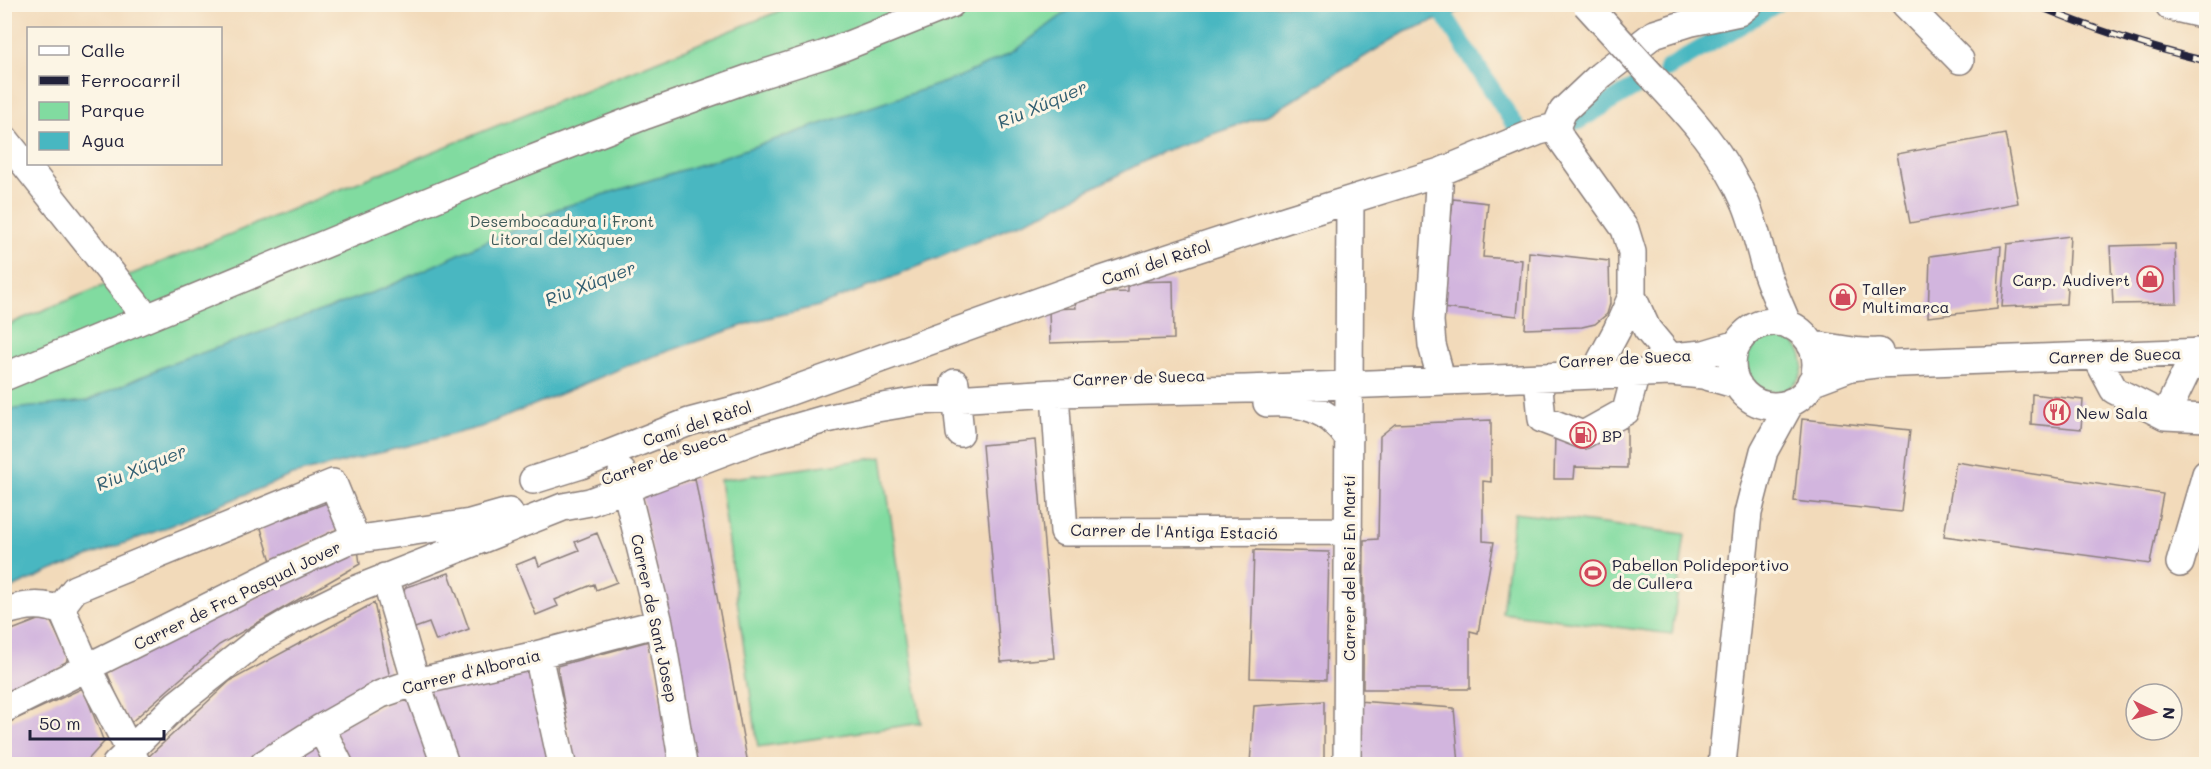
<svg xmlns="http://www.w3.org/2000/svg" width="2211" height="769" font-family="Mali,sans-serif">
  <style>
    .green { fill: #81dba0; stroke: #527e6e; stroke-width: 1.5 }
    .water { fill: #48b7c1; stroke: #356c7e; stroke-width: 1.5 }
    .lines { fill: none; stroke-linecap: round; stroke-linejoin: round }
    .canal { stroke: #48b7c1; stroke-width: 18 }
    .building { fill: #d2b5de }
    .minor-casing { stroke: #8a7e7a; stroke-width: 30 }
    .highway-casing { stroke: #8a7e7a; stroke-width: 36 }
    .minor { stroke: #fff; stroke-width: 27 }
    .highway { stroke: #fff; stroke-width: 33 }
    .rail-casing { stroke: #22223b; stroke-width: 7 }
    .rail { stroke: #fcf5e5; stroke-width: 4.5; stroke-dasharray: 14; stroke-linecap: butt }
    .minor-bridge-casing { stroke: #8a7e7a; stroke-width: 30; stroke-linecap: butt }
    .minor-bridge { stroke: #fff; stroke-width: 27 }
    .labels { text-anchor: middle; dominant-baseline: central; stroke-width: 6; stroke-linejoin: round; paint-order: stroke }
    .park-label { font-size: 16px; fill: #3e5a59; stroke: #fcf5e5 }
    .street-label { font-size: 16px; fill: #22223b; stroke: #fcf5e5 }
    .poi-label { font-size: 16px; fill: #22223b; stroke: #fcf5e5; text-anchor: start }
    .water-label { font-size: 18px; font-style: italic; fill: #315e71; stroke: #fcf5e5 }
  </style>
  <rect width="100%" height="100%" fill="#fcf5e5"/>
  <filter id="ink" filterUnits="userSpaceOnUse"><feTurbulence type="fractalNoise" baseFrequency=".0167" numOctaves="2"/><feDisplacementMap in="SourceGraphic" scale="12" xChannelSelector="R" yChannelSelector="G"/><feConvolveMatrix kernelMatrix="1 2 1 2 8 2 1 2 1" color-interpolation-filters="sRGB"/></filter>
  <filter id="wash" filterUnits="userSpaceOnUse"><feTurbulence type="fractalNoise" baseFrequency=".008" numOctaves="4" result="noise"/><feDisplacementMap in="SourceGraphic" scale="24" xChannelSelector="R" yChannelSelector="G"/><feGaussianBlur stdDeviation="1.35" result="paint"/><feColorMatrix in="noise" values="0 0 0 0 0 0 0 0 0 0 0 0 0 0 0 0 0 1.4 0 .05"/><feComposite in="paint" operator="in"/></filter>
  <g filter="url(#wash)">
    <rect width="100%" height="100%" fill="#f2daba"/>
    <path class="green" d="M 794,5 L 1426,5 L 5,558 L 5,327 L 19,320 Z
      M1747 364a28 28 0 1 1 56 0a28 28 0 1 1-56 0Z
      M 882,457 L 921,723 L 758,747 L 720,480 Z
      M 1514,513 L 1685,534 L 1672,634 L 1502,613 Z"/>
    <path class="water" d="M 1076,5 L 1476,5 L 1405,32 L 1270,114 L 1164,151 L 1046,212 L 891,278 L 819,306 L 759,320 L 634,363 L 481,427 L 293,475 L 157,531 L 53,570 L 5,591 L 5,410 L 87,401 L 165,366 L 385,288 L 557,209 L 705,163 L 957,78 L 1011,53 Z"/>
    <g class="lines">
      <path class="canal" d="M 1437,4 L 1516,127
        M 1667,69 L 1776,4
        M 1578,121 L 1639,85"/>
    </g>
    <g id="blocks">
      <path class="building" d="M 2005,134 L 2018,203 L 1910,223 L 1897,154 Z
        M 1453,199 L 1488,203 L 1483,257 L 1522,260 L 1517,316 L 1442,308 Z
        M 2070,236 L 2066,304 L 2002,307 L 2007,244 Z
        M 2175,244 L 2177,303 L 2113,304 L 2110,246 Z
        M 2001,246 L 1997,309 L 1928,317 L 1930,256 Z
        M 1529,252 L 1609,261 L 1610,304 L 1607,314 L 1595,324 L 1582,327 L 1525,329 Z
        M 1173,281 L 1174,339 L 1050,343 L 1049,309 L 1076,308 L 1075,299 L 1094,298 L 1094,293 L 1128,292 L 1128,282 Z
        M 2032,394 L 2083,400 L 2081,429 L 2031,424 Z
        M 1802,419 L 1910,430 L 1901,512 L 1794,501 Z
        M 1491,420 L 1491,482 L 1483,481 L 1483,541 L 1494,542 L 1478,633 L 1470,631 L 1470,689 L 1363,689 L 1364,540 L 1378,539 L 1380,436 L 1395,424 Z
        M 1600,427 L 1627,428 L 1627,468 L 1575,467 L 1574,479 L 1554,479 L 1555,432 Z
        M 1035,440 L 1054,658 L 1001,662 L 982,445 Z
        M 1956,462 L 2163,494 L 2150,564 L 1944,536 Z
        M 695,478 L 748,764 L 691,764 L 642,496 Z
        M 332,501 L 344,526 L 271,561 L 260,525 L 290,517 Z
        M 597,533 L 617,582 L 596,590 L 594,584 L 555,600 L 558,606 L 536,615 L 516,565 L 536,557 L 539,566 L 579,550 L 575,542 Z
        M 358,549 L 360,564 L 219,645 L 129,724 L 107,672 L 187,630 Z
        M 1254,550 L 1329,552 L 1326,680 L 1250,678 Z
        M 449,573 L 469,629 L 436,641 L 429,623 L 412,629 L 400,599 L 406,587 Z
        M 374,603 L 390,678 L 247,764 L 149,764 L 146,759 L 230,681 Z
        M 48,616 L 68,656 L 65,666 L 4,696 L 4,633 Z
        M 649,641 L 673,764 L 575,764 L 557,666 Z
        M 532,666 L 554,764 L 453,764 L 426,686 Z
        M 83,688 L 104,742 L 84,764 L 5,764 L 5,724 Z
        M 412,691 L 436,764 L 350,764 L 333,729 Z
        M 1324,701 L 1324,764 L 1250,764 L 1254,706 Z
        M 1357,701 L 1454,708 L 1459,764 L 1361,764 Z
        M 319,739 L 331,764 L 276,764 Z"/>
    </g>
  </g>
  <g filter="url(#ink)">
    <use href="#blocks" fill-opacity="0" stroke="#8a7e7a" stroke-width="1.5"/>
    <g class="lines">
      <g class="minor-casing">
        <path id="minor" d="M 1905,4 L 1960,60
          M 1651,75 C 1688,114 1725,154 1746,204 C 1755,226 1760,250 1767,274 C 1773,291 1781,308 1788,325
          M 1556,127 L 1561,139 L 1625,229 L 1632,252 L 1632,296 L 1647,329 L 1671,358
          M 1556,127 L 1563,111 L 1601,75 L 1654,34 L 1692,22 L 1739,12 L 1749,4
          M 4,138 L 147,318
          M1732 364a42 42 0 1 1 84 0a42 42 0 1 1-84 0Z
          M 1811,345 C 1835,347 1855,354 1879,352
          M 2096,356 L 2114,390 L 2165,416 L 2196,352
          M 1659,358 L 1704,354 L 1737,344
          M 1601,360 L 1617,330 L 1632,296
          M 1438,367 L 1432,345 L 1430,321 L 1440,172
          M 4,377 L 504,170 L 646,115 L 753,77 L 826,54 L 951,4
          M 1538,378 L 1542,419 L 1583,435 L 1626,411 L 1636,373
          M 1811,382 L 1851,367 L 1876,364 L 2206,352
          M 955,383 L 960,433
          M 1055,393 L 1064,532 L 1349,531
          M 1267,403 C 1302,401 1329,409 1349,439
          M 2165,416 L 2206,418
          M 622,472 L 659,623 L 683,764
          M 533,480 L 581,465 L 689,422 L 749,406 L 1074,289 L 1288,219 L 1440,172 L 1539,131 L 1556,127
          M 2180,563 L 2206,474
          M 385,577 L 416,682 L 445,764
          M 59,610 L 75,589 L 333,483 L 356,539
          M 4,612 C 23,605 44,602 63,612 L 87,668 L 137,764
          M 538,655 L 562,764
          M 4,709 L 274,574 L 346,541 L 470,523 L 509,512
          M 321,728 L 339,764
          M 116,764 L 177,704 L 257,641 L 293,620 L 352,591 L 563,507 L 590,502 L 760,438 L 822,420 L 871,409 L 919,401 L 1055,393 L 1245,389 L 1670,372 L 1703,375 L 1738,385
          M 264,764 L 321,728 L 381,694 L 416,682 L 528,657 L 659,623
          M 1347,764 L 1350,200
          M 1722,764 L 1748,513 L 1764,451 L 1791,402"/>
      </g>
      <g class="highway-casing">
        <path id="highway" d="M 2172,4 L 2206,12"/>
      </g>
      <use href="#minor" class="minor"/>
      <use href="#highway" class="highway"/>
      <g class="rail-casing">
        <path id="rail" d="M 2033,4 C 2090,28 2147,47 2206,61"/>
      </g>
      <use href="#rail" class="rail"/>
      <g class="minor-bridge-casing">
        <path id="minor-bridge" d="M 1586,4 L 1651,75"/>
      </g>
      <use href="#minor-bridge" class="minor-bridge"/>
    </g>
  </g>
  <defs>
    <g id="shop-ring" transform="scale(1.35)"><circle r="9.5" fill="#fcf5e5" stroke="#d1495b" stroke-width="1.5"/><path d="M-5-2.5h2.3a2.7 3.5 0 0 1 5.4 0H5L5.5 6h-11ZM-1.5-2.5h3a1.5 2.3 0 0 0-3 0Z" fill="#d1495b"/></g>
    <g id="restaurant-ring" transform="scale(1.35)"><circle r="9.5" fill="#fcf5e5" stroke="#d1495b" stroke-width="1.5"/><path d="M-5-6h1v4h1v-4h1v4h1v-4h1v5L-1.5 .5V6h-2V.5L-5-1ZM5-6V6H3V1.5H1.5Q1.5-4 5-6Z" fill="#d1495b"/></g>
    <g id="fuel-ring" transform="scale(1.35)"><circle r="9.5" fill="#fcf5e5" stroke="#d1495b" stroke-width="1.5"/><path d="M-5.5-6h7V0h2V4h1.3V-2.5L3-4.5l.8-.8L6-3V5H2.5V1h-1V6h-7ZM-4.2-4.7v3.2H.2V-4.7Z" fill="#d1495b"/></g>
    <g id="stadium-ring" transform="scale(1.35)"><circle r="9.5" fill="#fcf5e5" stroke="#d1495b" stroke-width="1.5"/><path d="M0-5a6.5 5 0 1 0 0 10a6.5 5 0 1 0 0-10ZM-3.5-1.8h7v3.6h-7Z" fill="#d1495b"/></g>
  </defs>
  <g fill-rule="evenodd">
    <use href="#shop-ring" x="2150" y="279"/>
    <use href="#shop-ring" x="1843" y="297"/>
    <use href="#restaurant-ring" x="2057" y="412"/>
    <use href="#fuel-ring" x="1583" y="435"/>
    <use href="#stadium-ring" x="1593" y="573"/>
  </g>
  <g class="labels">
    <g class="park-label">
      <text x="562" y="220">Desembocadura i Front<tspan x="562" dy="18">Litoral del Xúquer</tspan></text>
    </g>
    <g class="street-label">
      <text transform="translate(1156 262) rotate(-18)">Camí del Ràfol</text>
      <text transform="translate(2115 355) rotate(-2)">Carrer de Sueca</text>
      <text transform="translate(1625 358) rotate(-3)">Carrer de Sueca</text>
      <text transform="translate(1139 377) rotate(-2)">Carrer de Sueca</text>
      <text transform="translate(697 423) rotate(-18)">Camí del Ràfol</text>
      <text transform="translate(664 457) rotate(-20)">Carrer de Sueca</text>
      <text transform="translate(1174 531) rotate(1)">Carrer de l'Antiga Estació</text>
      <text transform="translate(1348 568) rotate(-90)">Carrer del Rei En Martí</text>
      <text transform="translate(237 595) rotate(-26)">Carrer de Fra Pasqual Jover</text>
      <text transform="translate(655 618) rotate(78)">Carrer de Sant Josep</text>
      <text transform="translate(471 671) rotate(-14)">Carrer d'Alboraia</text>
    </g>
    <g class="poi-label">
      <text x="2130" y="279" text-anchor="end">Carp. Audivert</text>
      <text x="1862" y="288">Taller<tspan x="1862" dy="18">Multimarca</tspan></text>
      <text x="2076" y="412">New Sala</text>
      <text x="1602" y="435">BP</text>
      <text x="1612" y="564">Pabellon Polideportivo<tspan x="1612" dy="18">de Cullera</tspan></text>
    </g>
    <g class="water-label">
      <text transform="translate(1042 104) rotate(-23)">Riu Xúquer</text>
      <text transform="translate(590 283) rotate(-21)">Riu Xúquer</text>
      <text transform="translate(141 467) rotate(-22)">Riu Xúquer</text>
    </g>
  </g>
  <rect width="2211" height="769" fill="none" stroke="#fcf5e5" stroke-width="24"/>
  <rect x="27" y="27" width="195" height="138" fill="#fcf5e5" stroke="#a5a1a1" stroke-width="1.5"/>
  <rect x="39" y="46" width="30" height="9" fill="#ffffff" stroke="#a5a1a1" stroke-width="1.5"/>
  <text x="81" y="57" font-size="18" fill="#22223b">Calle</text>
  <rect x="39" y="76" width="30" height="9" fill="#22223b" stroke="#a5a1a1" stroke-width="1.5"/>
  <text x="81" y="87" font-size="18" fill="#22223b">Ferrocarril</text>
  <rect x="39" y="102" width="30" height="18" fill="#81dba0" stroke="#a5a1a1" stroke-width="1.5"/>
  <text x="81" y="117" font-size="18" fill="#22223b">Parque</text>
  <rect x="39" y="132" width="30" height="18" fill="#48b7c1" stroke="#a5a1a1" stroke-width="1.5"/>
  <text x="81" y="147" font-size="18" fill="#22223b">Agua</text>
  <g transform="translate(2154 712) rotate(95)"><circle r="28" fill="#fcf5e5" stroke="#a5a1a1" stroke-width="1.5"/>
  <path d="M0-4.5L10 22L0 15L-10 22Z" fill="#d1495b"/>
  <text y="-9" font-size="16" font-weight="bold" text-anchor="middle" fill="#22223b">N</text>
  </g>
  <path d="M30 730v9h134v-9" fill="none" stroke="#22223b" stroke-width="3"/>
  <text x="39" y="730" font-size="18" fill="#22223b" stroke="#fcf5e5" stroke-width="4.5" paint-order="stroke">50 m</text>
</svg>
